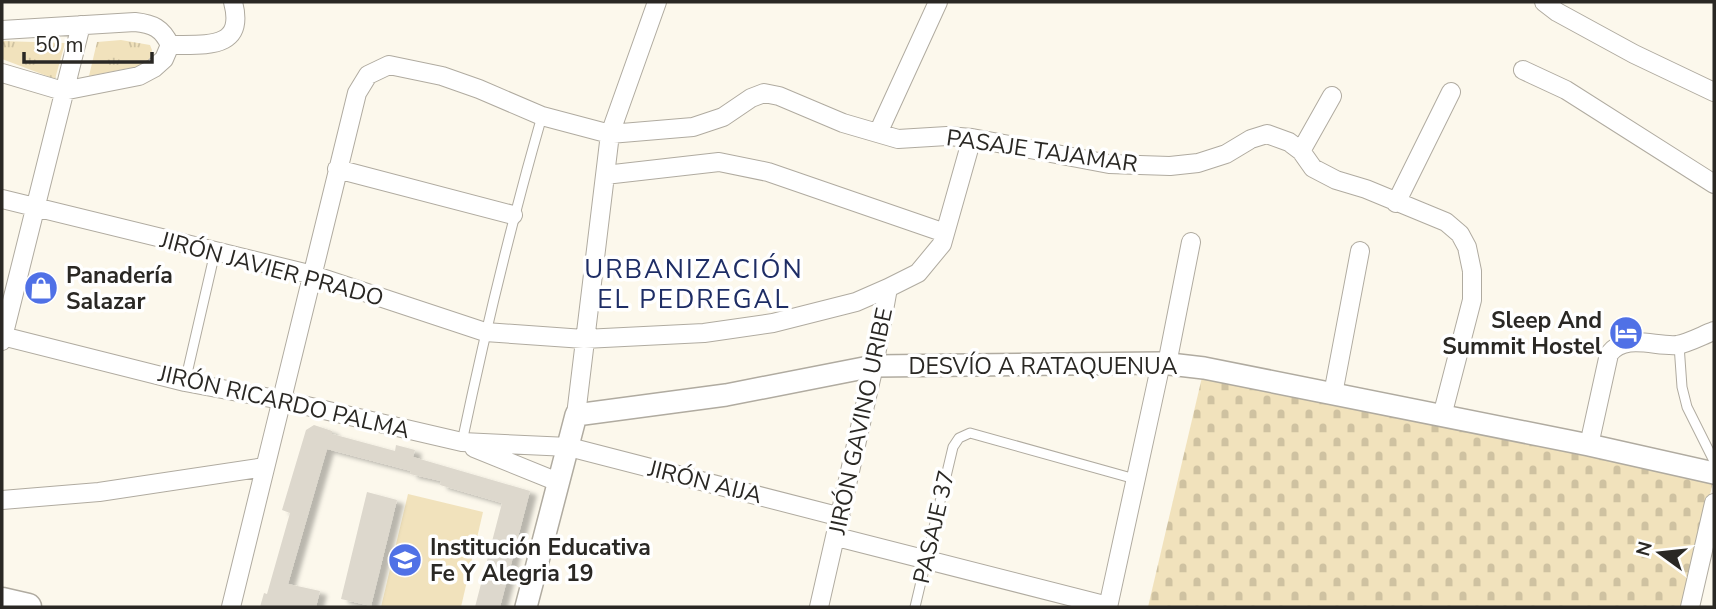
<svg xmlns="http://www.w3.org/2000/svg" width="1716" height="609" font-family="'Nunito Sans',sans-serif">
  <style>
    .grass { fill: url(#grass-tufts) }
    .cemetery { fill: url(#cemetery-stones) }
    .pitch { fill: #f1e2bc }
    .building { fill: #ddd8cd; filter: url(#shadow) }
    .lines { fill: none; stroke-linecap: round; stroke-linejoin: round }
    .service-casing { stroke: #b0aba0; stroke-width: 11 }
    .minor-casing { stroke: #b0aba0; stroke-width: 20 }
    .tertiary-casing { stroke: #b0aba0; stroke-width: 24 }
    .primary-casing { stroke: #b0aba0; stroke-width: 29 }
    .service { stroke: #fff; stroke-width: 9 }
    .minor { stroke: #fff; stroke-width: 18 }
    .tertiary { stroke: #fff; stroke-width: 21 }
    .primary { stroke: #fff; stroke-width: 26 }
    .labels { text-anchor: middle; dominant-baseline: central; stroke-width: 7; stroke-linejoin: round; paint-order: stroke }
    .street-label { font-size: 23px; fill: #2a2824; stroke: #fff }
    .poi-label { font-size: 23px; font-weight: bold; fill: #2a2824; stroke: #fff; text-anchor: start }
    .quarter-label { font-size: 26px; letter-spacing: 2px; fill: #1e2d65; stroke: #fff }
  </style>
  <defs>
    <pattern id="grass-tufts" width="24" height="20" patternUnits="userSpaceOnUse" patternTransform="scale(1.75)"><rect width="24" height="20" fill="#f1e2bc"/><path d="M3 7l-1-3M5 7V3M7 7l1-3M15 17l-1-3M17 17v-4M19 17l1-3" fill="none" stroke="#cfc2a1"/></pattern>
    <pattern id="cemetery-stones" width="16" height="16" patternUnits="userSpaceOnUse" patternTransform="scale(1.75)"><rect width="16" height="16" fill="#f1e2bc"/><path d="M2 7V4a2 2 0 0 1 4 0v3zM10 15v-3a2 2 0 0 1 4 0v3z" fill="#cfc2a1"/></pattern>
    <filter id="shadow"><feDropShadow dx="7" dy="4" stdDeviation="2" flood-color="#0004"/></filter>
  </defs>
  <rect width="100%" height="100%" fill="#fcf8ec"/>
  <path class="grass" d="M 121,40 L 150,45 L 152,50 L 149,61 L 145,65 L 89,76 L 97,42 Z
    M 2,41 L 65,43 L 55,79 L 2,59 Z"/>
  <path class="cemetery" d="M 1203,373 L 1714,478 L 1683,607 L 1148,607 Z"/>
  <path class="pitch" d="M 408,494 L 483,512 L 461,607 L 381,607 Z"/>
  <path class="building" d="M 314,425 L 332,431 L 332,434 L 395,451 L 396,445 L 415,450 L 413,457 L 530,491 L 500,607 L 475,607 L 502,503 L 440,485 L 441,481 L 410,474 L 411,471 L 327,449 L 288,584 L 320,591 L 316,607 L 260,607 L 264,593 L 267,594 L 290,513 L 282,510 L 306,430 Z
    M 367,492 L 397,500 L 371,606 L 341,599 Z"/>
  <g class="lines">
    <g class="service-casing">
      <path id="service" d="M 1679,345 L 1682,387 L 1687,407 L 1714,461
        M 185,382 L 215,252
        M 462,442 C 485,332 511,224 542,116
        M 915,607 L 953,447 L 959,438 L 970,433 L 1135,479"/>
    </g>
    <g class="minor-casing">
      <path id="minor" d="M 1544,2 L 1557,12 L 1634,54 L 1714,92
        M 2,30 L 135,22 C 153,24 162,28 170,45 L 164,59 L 154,68 L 139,76 L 63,91 L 2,73
        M 170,45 C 204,44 246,51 233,2
        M 1523,70 L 1566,90 L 1714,184
        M 878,133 L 938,2
        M 1301,151 L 1332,96
        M 337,169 L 513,215
        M 605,175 L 719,162 L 768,172 L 945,233
        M 2,199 L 313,275 L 485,332 L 584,339 L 704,333 L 773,323 L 856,302 L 888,288
        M 1396,203 L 1451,92
        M 2,336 L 185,382 L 281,400 L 462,442 L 569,447 L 841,517
        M 2,341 L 81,25
        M 1167,364 L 1191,242
        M 1333,394 L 1360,251
        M 576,415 L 610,134 L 657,2
        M 1589,445 L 1609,354 C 1625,333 1655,347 1677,345 C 1689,343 1703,335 1714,331
        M 474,448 L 558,482
        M 2,500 L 99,492 L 265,467
        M 837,537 L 1108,606
        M 231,607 L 357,93 L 368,75 L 389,65 L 442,76 L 479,89 L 542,116 L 610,134 L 693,127 L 723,117 L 751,98 L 764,93 L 779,96 L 843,123 L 898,139 L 947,136 L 972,138 L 1109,164 L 1170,166 L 1198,163 L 1226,154 L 1251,139 L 1267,134 L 1289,142 L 1301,151 L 1313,168 L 1336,180 L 1366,189 L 1446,222 L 1460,234 L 1467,247 L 1472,271 L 1472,300 L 1442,416
        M 819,607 L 874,366 L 888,288 L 918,273 L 942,244 L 972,138
        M 1108,607 L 1161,363
        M 1690,607 L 1714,503"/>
    </g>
    <g class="tertiary-casing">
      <path id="tertiary" d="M 526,607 L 576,415 L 726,395 L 874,366 L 1161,363 L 1204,368 L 1589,445 L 1714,473"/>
    </g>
    <g class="primary-casing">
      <path id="primary" d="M 2,601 L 28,607"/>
    </g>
    <use href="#service" class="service"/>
    <use href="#minor" class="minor"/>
    <use href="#tertiary" class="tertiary"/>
    <use href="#primary" class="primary"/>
  </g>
  <defs>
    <g id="shop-disc" transform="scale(1.75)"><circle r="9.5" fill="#5071e6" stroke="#fff"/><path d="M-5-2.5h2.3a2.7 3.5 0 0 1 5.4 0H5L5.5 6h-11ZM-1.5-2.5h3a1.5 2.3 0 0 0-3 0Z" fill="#fff"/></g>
    <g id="hotel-disc" transform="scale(1.75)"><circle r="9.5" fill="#5071e6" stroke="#fff"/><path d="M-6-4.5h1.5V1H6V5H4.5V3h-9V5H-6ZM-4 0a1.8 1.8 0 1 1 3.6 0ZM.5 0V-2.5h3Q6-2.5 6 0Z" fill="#fff"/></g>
    <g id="school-disc" transform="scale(1.75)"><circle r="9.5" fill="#5071e6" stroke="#fff"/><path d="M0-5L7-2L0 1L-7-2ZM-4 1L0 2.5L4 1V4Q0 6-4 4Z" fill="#fff"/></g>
  </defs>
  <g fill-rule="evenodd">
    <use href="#shop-disc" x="41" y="288"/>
    <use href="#hotel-disc" x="1626" y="333"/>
    <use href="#school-disc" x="405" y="560"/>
  </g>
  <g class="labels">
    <g class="street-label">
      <text transform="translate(1042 151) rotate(8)">PASAJE TAJAMAR</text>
      <text transform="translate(272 269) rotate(15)">JIRÓN JAVIER PRADO</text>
      <text x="1043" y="366">DESVÍO A RATAQUENUA</text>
      <text transform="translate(284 402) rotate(13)">JIRÓN RICARDO PALMA</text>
      <text transform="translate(861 421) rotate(-78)">JIRÓN GAVINO URIBE</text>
      <text transform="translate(705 482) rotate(14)">JIRÓN AIJA</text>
      <text transform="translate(934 527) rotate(-77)">PASAJE 37</text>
    </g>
    <g class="poi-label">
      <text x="66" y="275">Panadería<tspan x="66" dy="26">Salazar</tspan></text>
      <text x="1602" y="320" text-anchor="end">Sleep And<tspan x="1602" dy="26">Summit Hostel</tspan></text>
      <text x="430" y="547">Institución Educativa<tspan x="430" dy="26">Fe Y Alegria 19</tspan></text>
    </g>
    <g class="quarter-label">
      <text x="694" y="269">URBANIZACIÓN<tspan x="694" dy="30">EL PEDREGAL</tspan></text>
    </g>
  </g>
  <rect width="1716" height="609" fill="none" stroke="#2a2824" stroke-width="7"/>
  <g transform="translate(1660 553) rotate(285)" stroke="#ffffff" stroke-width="5" paint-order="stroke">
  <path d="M0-5L12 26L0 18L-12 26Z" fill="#2a2824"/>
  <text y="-10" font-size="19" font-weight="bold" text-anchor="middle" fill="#2a2824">N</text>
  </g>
  <path d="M24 52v10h128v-10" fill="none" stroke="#2a2824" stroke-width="3.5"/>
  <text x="35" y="52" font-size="21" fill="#2a2824" stroke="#ffffff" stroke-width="5" paint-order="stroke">50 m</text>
</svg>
